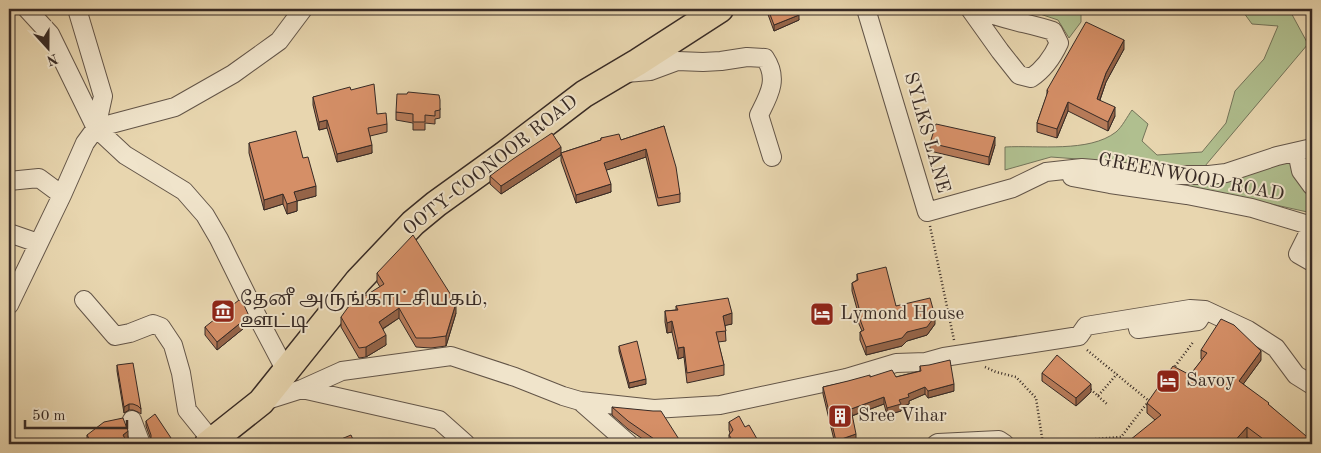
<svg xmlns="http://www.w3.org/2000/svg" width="1321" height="453" font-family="'Old Standard TT','Noto Serif Tamil',serif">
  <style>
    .green { fill: #b0bf8f; stroke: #74745a }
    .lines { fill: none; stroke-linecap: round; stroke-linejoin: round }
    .minor-casing { stroke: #635548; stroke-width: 20 }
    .highway-casing { stroke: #372a25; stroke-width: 29 }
    .path { stroke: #372a25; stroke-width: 2.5; stroke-dasharray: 1 2.5; stroke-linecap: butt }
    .minor { stroke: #f0e4cb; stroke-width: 18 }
    .highway { stroke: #e8d6af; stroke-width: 26 }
    .wall { fill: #b77b59; stroke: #372a25 }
    .shaded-wall { fill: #956448; stroke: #372a25 }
    .building { fill: #d58f67; stroke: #372a25 }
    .labels { text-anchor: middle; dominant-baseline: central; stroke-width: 4; stroke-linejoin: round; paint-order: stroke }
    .street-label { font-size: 19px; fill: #372a25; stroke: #f0e4cb }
    .poi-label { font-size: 19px; fill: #372a25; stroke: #f0e4cb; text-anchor: start }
  </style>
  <rect width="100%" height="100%" fill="#e8d6af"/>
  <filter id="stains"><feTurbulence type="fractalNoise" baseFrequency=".004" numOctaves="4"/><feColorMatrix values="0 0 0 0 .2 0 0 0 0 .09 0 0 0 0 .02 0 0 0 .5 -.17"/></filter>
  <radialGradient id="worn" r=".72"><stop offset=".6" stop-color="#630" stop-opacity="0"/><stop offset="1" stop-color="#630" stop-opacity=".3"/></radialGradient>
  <path class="green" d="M 1011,9 L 1081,9 L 1081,22 L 1069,38 L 1058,20 L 1034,12 Z
    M 1241,9 L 1289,9 L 1308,44 L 1205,166 L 1159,165 L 1051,157 L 1005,170 L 1005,147 C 1038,145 1089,153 1116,132 C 1122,127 1127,117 1132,110 L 1148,124 L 1142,141 L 1157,155 L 1202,152 L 1226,123 L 1235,91 L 1264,59 L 1278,26 L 1252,24 Z
    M 1287,160 L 1312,189 L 1312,213 L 1203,189 L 1057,172 L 1176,178 Z"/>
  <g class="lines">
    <g class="minor-casing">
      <path id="minor" d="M 27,9 L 50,34 L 96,128 L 125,155 L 184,191 L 205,215 L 219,239 L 258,318 L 286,371
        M 866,9 L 927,212 L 1013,188 L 1046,172 L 1082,168 L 1106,170 L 1150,175 L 1209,175 L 1226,173 L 1277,156 L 1312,148
        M 970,9 L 1000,51 L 1019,75 L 1031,78 C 1043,70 1053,56 1059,43 L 1053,31 C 1028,23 1001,20 978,9
        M 626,73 L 650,71 L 677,61 L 703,62 L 721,61 L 747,57 L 765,58 C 779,79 769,95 759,115 L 772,157
        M 96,128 L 175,107 L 233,74 L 279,41 L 303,9
        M 1297,152 L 1301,171 L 1312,186
        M 1072,177 L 1110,184 L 1187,195 L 1252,208 L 1312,226 L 1298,254 L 1312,262
        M 9,181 L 39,178 L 62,195
        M 9,233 L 38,243
        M 84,300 L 115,336 L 130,333 L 153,324 L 161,327 L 173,345 L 181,373 L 187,410 L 212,441
        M 9,305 L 62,195 L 85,143 L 96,128 L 103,96 L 77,9
        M 1138,329 L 1198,321 L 1205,310
        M 302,389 L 439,420 L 466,444
        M 580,401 L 654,409 L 720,405 L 846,378 L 896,363 L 926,362 L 944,357 L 1079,336 L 1086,326 L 1190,309 L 1205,310 L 1248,330 L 1276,348 L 1296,375 L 1312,385
        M 261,402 L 302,389 L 342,371 L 451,356 L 515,377 L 563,396 L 580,401 L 629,444
        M 132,420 L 141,444
        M 936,444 L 938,443 L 999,440 L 1005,444"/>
    </g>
    <g class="highway-casing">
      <path id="highway" d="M 208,444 L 261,402 L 358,281 L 413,223 L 436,204 L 504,155 L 584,94 L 638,62 L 720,9"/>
    </g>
    <path class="path" d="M 930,226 L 954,340
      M 1087,350 L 1149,401 L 1150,400
      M 985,367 L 996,372 L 1016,377 L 1036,398 L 1043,444
      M 1173,369 L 1194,341
      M 1088,387 L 1098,396 L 1117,374
      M 1098,396 L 1108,405
      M 1083,444 L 1082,440 L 1121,437 L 1148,402"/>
    <use href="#minor" class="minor"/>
    <use href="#highway" class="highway"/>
  </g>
  <path class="wall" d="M 766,9 L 796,9 L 799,20 L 774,31 Z
    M 1124,49 L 1106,82 L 1100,100 L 1115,116 L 1108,131 L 1068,111 L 1057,138 L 1037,132 L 1037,123 L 1047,95 L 1047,90 Z
    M 351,90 L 377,114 L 387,124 L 387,132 L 370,136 L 372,153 L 337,162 L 327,128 L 319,130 L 313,105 L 313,97 Z
    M 440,108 L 440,118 L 435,119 L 435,124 L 425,123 L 425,130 L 413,130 L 413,123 L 396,120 L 396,112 Z
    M 664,126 L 680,194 L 680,202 L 658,206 L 646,157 L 606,170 L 611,192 L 576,203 L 561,161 L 561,155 L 501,194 L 490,184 L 490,176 L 601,140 L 601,138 L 621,140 Z
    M 249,143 L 303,158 L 316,196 L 297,201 L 297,211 L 287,214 L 283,204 L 264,210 L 249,153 Z
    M 930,143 L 995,145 L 989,165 L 930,151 Z
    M 377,273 L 456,313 L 446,346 L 431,348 L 416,347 L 399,318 L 383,329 L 386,345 L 366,357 L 359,358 L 341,327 L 341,317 L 380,287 L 377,282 Z
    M 857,274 L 896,306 L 935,324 L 927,335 L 907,341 L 902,346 L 866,355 L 860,340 L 860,332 L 862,331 L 856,317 L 856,309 L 857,309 L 852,291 L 852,283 L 857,280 Z
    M 676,306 L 732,324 L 725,325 L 726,341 L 718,342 L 724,365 L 724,375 L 687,383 L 684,357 L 678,359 L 672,332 L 667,333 L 665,322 L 665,311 L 676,310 Z
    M 249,324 L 217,350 L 205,335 L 205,327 Z
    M 619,346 L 646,384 L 629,388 L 619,351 Z
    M 1201,350 L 1261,360 L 1243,384 L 1269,405 L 1312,444 L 1257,444 L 1247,437 L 1155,420 L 1147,413 L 1147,403 L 1190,375 L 1202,360 L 1201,359 Z
    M 117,365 L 141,409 L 141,414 L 138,412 L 133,410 L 129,410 L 124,413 L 117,371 Z
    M 920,366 L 954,391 L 928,398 L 925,394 L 909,401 L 909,404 L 901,407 L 901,411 L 887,415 L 884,404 L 852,416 L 856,441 L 846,444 L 835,444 L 823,394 L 823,387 L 870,377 L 896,377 L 920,371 Z
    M 1042,373 L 1091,392 L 1076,406 L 1042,381 Z
    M 612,407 L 682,444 L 650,444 L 628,429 L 612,415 Z
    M 146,421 L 175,444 L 151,444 L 151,440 L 146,426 Z
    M 729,422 L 745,427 L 760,444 L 729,444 L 729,435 L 730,433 L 729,430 Z
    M 87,435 L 128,439 L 126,441 L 128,444 L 87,444 Z"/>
  <path class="shaded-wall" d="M 799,15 L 799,20 L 774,31 L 774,25 Z
    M 1124,40 L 1124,49 L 1106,82 L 1097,108 L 1097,99 L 1106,73 Z
    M 1068,102 L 1068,111 L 1057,138 L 1057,129 Z
    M 1115,107 L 1115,116 L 1108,131 L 1108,122 Z
    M 327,120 L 327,128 L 319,130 L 319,122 Z
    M 995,137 L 995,145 L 989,165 L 989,157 Z
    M 372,145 L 372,153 L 337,162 L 337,154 Z
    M 561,147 L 561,155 L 501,194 L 501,186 Z
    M 646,149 L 646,157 L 604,171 L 604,163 Z
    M 611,184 L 611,192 L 576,203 L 576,195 Z
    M 316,186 L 316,196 L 297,201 L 297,211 L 287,214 L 287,204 L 294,192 Z
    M 283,194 L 283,204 L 264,210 L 264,200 Z
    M 456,303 L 456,313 L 446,346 L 446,336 Z
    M 399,308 L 399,318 L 379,331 L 379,322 Z
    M 732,313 L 732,324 L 723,326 L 723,316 Z
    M 249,316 L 249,324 L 217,350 L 217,342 Z
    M 935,316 L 935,324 L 927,335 L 907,341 L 902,346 L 866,355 L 866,347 L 907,332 Z
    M 672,321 L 672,332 L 667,333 L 667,323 Z
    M 386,335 L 386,345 L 366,357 L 366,347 Z
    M 684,347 L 684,357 L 678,359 L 678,348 Z
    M 1261,351 L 1261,360 L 1239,390 L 1239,381 Z
    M 646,379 L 646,384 L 629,388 L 629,383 Z
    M 954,384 L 954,391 L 928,398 L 928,391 Z
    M 1091,384 L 1091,392 L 1076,406 L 1076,398 Z
    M 925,387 L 925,394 L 909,401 L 909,404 L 901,407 L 901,411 L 887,415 L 887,408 L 908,394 Z
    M 884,397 L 884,404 L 851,416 L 851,409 Z
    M 129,404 L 129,410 L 124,413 L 124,407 Z
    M 1247,427 L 1247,437 L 1241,444 L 1232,444 Z
    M 128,431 L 128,439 L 123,444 L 123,435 Z
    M 856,434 L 856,441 L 846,444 L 836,444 L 836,441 Z"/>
  <path class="building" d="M 768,9 L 796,9 L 799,15 L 774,25 Z
    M 1086,22 L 1124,40 L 1106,73 L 1097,99 L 1115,107 L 1108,122 L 1068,102 L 1057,129 L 1037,123 L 1048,91 L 1047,90 Z
    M 374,84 L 377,114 L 386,113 L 387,124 L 368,128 L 372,145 L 337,154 L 327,120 L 319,122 L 313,97 L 350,87 L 351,90 Z
    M 408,92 L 439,95 L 440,100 L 440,110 L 435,111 L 435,116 L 425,115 L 425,122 L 413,122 L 413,114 L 396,112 L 397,94 L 407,94 Z
    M 936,124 L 995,137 L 989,157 L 930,143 Z
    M 664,126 L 676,167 L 680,194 L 658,198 L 646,149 L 604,163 L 611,184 L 576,195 L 561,153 L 601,140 L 601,138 L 619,134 L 621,140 Z
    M 296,131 L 303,158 L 308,157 L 316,186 L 294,192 L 297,201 L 287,204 L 283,194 L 264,200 L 249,143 Z
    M 552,133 L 561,147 L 501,186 L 490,176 L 513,159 Z
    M 413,235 L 456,303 L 446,336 L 431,338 L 416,338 L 399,308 L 379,322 L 386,335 L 366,347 L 359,348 L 341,317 L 349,306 L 384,284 L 377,273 Z
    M 886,267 L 896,306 L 930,298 L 935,316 L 927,327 L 907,332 L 902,338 L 866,347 L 860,332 L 864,330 L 856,309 L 859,308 L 852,283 L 858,280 L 857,274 Z
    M 728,298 L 732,313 L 723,316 L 726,331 L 716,332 L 724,365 L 687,373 L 684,347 L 678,348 L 672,321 L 667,323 L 665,311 L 678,310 L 676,306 Z
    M 239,300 L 244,305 L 249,316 L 217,342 L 205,327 Z
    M 1221,319 L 1234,325 L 1261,351 L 1239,381 L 1269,403 L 1268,404 L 1312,441 L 1312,444 L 1270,444 L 1247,427 L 1232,444 L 1125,444 L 1161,415 L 1147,403 L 1173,366 L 1190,375 L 1207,353 L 1201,350 Z
    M 637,341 L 646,379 L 629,383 L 619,346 Z
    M 1057,355 L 1091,384 L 1076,398 L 1042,373 Z
    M 950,360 L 954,384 L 928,391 L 925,387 L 908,394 L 909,397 L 899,400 L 901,404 L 887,408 L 884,397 L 851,409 L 856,434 L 836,441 L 823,387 L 848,381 L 870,375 L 870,377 L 892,370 L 896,377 L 921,371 L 920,366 L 929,365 Z
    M 133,363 L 141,409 L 138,406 L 133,404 L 129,404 L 124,407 L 117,365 Z
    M 612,407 L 653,411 L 661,411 L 682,444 L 659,444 L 657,441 L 628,421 Z
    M 155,414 L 175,444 L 154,444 L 151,440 L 151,435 L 146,421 Z
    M 739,416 L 745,427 L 749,425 L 760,444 L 735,444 L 729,435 L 733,430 L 729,422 Z
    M 123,418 L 128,431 L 123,435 L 128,444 L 92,444 L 87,435 L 104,422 Z
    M 351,435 L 355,444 L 329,444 Z
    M 1115,441 L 1115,444 L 1090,444 Z"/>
  <defs>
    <g id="museum-square" transform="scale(1.25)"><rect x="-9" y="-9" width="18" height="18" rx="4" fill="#8f2418" stroke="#f0e4cb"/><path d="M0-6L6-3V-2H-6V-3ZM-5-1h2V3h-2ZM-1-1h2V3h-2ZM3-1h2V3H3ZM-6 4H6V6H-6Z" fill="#fff"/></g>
    <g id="hotel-square" transform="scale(1.25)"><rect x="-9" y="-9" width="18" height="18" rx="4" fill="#8f2418" stroke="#f0e4cb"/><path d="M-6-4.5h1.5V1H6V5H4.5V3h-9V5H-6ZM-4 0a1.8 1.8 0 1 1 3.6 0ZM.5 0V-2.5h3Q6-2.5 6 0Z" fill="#fff"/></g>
    <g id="building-square" transform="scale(1.25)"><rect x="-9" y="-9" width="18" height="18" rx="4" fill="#8f2418" stroke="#f0e4cb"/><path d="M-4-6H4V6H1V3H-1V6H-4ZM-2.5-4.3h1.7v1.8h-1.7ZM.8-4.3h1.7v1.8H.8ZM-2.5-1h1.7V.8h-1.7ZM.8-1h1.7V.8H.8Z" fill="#fff"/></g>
  </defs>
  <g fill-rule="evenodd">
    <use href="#museum-square" x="223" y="311"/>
    <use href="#hotel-square" x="822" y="314"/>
    <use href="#hotel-square" x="1168" y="381"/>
    <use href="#building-square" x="840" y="416"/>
  </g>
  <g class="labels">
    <g class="street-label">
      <text transform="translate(926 133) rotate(74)">SYLKS LANE</text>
      <text transform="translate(491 166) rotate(-38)">OOTY-COONOOR ROAD</text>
      <text transform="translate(1191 178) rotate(11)">GREENWOOD ROAD</text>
    </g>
    <g class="poi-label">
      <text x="240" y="300">தேனீ அருங்காட்சியகம்,<tspan x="240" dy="22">ஊட்டி</tspan></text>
      <text x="840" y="314">Lymond House</text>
      <text x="1186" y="381">Savoy</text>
      <text x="858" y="416">Sree Vihar</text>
    </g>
  </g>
  <rect width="1321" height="453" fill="none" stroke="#e8d6af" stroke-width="30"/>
  <rect x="10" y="10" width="1301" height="433" fill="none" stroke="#372a25" stroke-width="2.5"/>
  <rect x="15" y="15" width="1291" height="423" fill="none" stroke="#372a25"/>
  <g transform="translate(48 48) rotate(159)" stroke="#f0e4cb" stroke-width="4" paint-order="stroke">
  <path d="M0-4L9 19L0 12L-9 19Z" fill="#372a25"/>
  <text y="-8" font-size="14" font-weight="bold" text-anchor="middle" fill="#372a25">N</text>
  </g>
  <path d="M25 420v8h102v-8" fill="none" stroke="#372a25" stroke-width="2.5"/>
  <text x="32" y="420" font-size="15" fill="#372a25" stroke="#f0e4cb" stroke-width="4" paint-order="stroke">50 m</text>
  <rect width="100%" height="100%" filter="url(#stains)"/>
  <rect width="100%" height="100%" fill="url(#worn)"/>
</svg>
